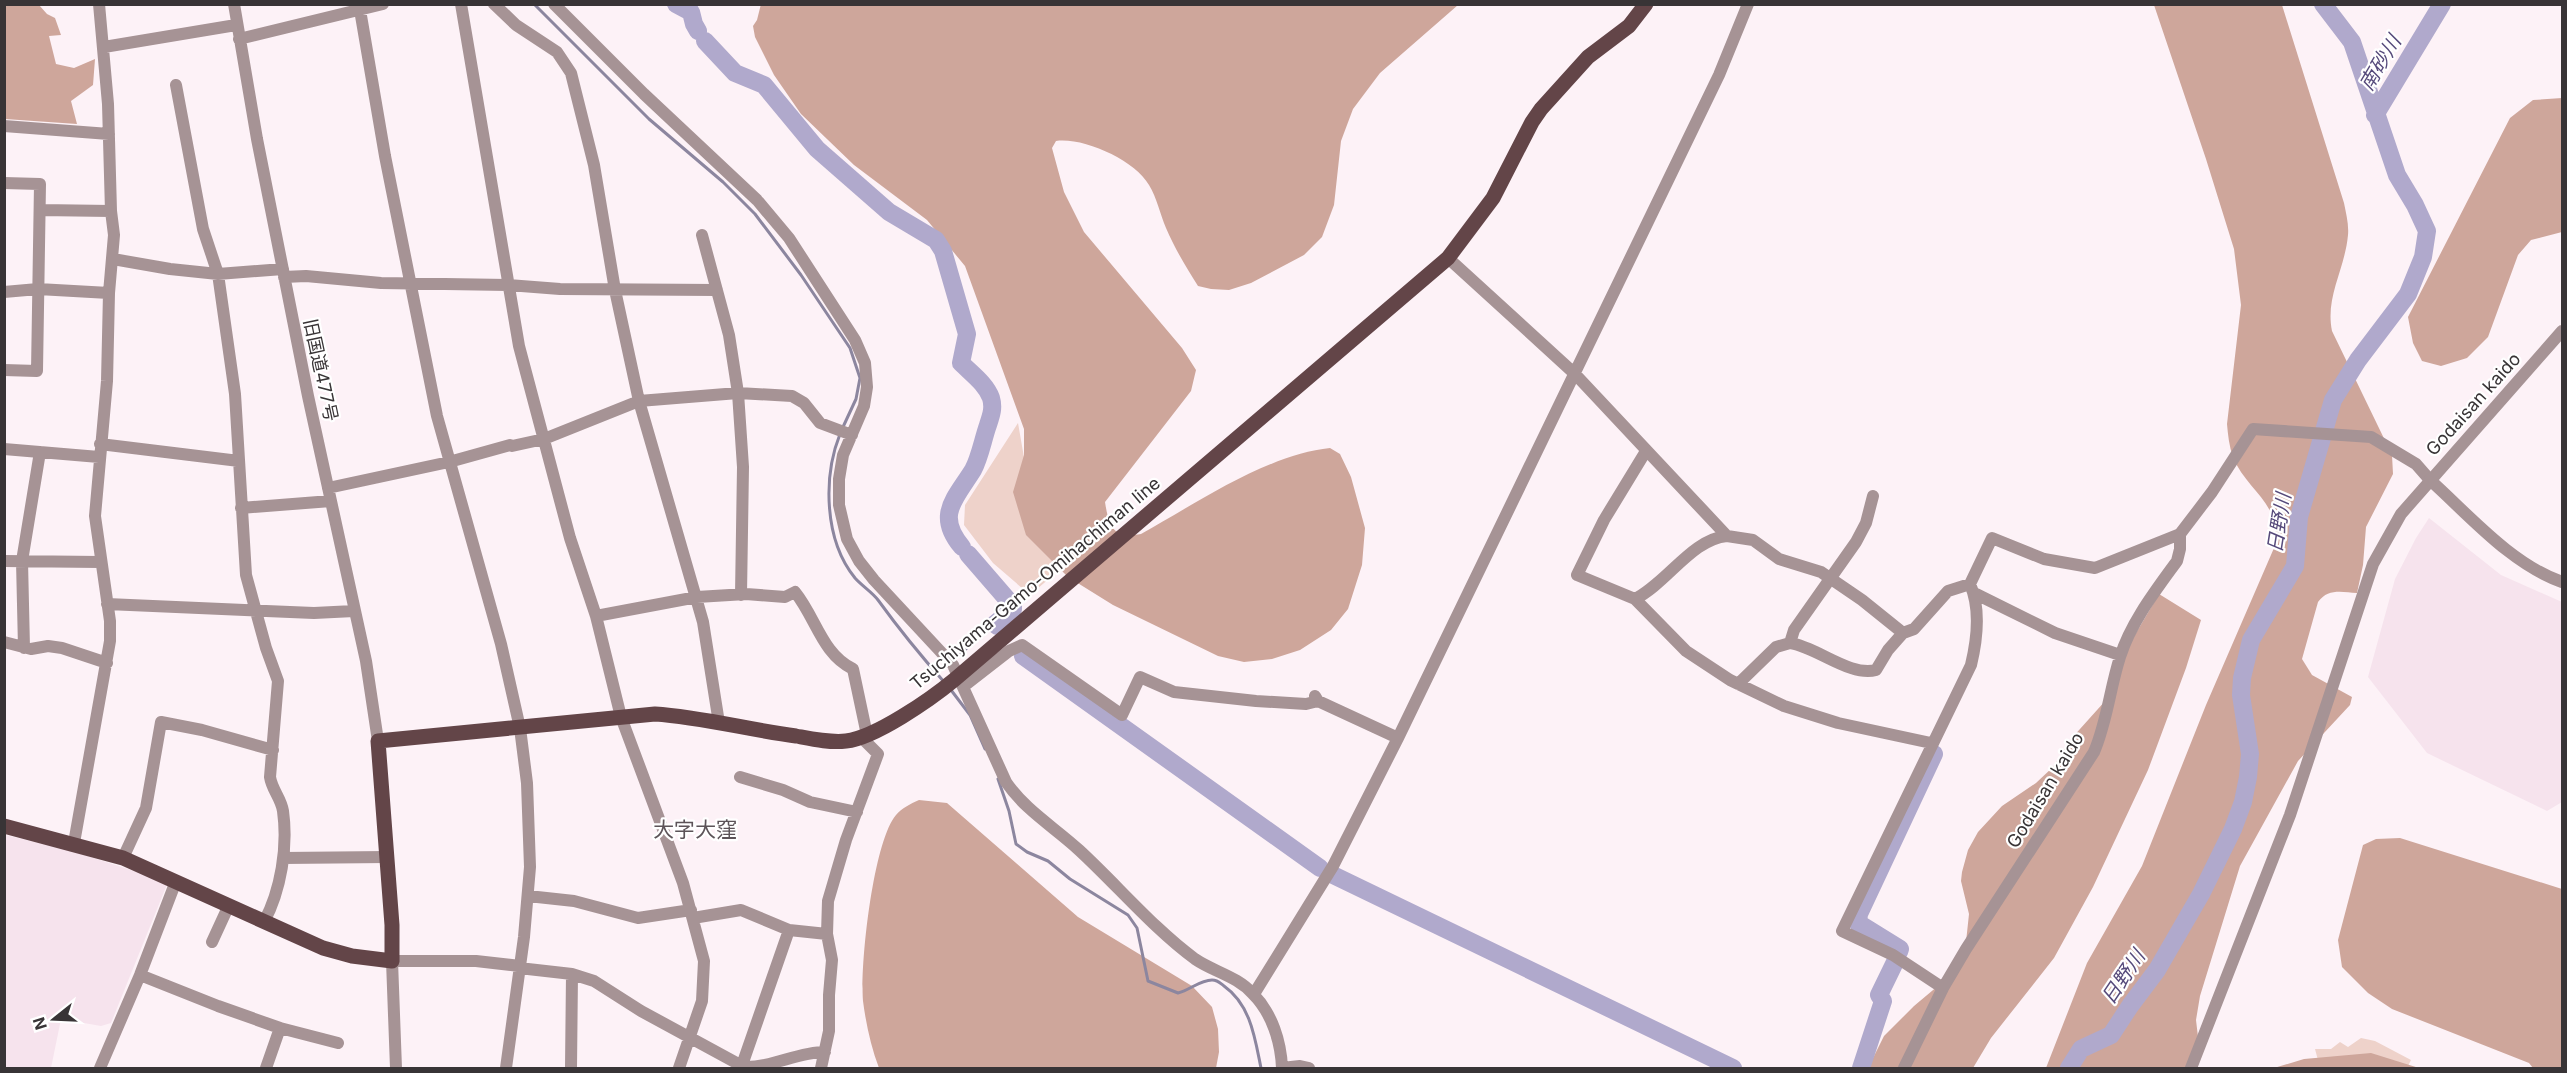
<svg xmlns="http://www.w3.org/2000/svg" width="2567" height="1073" font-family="Inter,'Noto Sans JP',sans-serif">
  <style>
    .built { fill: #f6e3ed }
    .green { fill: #eed2ca }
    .forest { fill: #cea69b }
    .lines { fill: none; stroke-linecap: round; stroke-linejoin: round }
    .stream { stroke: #8c869f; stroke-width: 3 }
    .river { stroke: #b0a9cc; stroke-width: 18 }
    .minor { stroke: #a69395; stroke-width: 12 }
    .tertiary { stroke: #a69395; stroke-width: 12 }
    .primary { stroke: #634548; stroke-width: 15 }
    .labels { text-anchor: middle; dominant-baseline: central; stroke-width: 4.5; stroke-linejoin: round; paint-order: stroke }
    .street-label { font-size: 18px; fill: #383436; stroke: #fff }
    .water-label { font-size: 20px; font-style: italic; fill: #564a7b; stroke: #fff }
    .quarter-label { font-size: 21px; fill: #5c5358; stroke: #fff }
  </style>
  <rect width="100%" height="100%" fill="#fdf2f7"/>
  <path class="built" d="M 2429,518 L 2501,575 L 2562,602 L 2562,802 L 2547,811 L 2427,753 L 2368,677 L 2395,579 L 2416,538 Z
    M 5,835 L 69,850 L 168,882 L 111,1023 L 101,1026 L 61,1019 L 51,1068 L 5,1068 Z"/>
  <path class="green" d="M 1018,423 L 1029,486 L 1079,553 L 1030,595 L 993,563 L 964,525 L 965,505 Z
    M 2361,1038 L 2375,1041 L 2411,1060 L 2407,1068 L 2319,1064 L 2315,1049 L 2331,1049 L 2340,1042 L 2348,1047 Z"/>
  <path class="forest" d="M 761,4 L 1458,5 L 1380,73 L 1353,109 L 1341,141 L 1334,205 L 1322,237 L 1304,255 L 1251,283 L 1229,290 L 1211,289 L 1198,286 C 1186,267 1175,249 1166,228 C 1160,214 1157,198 1149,185 C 1135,160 1083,137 1056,141 L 1052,148 L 1064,192 L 1084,232 L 1182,348 L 1196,370 L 1191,391 L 1105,502 C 1109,527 1113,539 1141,534 C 1195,504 1268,454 1330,448 L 1340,454 L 1351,477 L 1365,528 L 1362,565 L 1348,609 L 1331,630 L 1300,650 L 1272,659 L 1244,662 L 1218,656 L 1113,605 L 1068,577 L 1026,535 L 1013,492 L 1024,455 L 1024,429 L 965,266 L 927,220 L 854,165 L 801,114 L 774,75 L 755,37 L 753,26 L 757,20 Z
    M 4,5 L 39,5 L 47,14 L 55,18 L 61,35 L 49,36 L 56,64 L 74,68 L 95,59 L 93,85 L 71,101 L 77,124 L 5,119 Z
    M 2154,5 L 2282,5 L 2344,203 C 2346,213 2349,225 2348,235 C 2345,269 2325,297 2332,331 L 2392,455 L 2393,474 L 2366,527 L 2363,565 L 2357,593 C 2342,592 2328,588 2318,602 L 2302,659 L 2312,675 L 2352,697 L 2350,705 L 2298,761 L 2240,866 L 2200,996 L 2196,1020 L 2198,1037 L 2194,1068 L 2046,1068 L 2087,963 L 2142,866 L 2206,705 L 2274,548 C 2284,504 2247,492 2233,457 C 2229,446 2228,435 2227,424 L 2241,305 L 2234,249 L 2206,159 Z
    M 2562,98 L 2562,232 L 2531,240 L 2518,255 L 2488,337 L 2467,358 L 2441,366 L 2422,361 L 2413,343 L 2408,317 L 2510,118 L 2533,100 Z
    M 2159,594 L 2201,620 L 2186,668 L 2148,770 L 2093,887 L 2054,958 L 1991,1038 L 1973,1068 L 1868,1068 L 1884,1036 L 1914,1006 L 1945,980 L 1966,942 L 1969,914 L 1961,881 L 1962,872 L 1968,850 L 1978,832 L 2002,806 L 2036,783 L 2053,767 L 2071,739 L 2115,690 L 2126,650 Z
    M 919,800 L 947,803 L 1078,917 L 1192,986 L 1212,1007 L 1218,1029 L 1219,1052 L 1216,1068 L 879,1068 C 871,1047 866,1024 863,1001 C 860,965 873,842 896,815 C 902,808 910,804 919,800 Z
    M 2400,838 L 2562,889 L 2562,1068 L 2533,1068 L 2529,1063 L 2392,1009 L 2368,993 L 2342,967 L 2338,940 L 2363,845 L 2376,839 Z
    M 2371,1053 L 2419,1068 L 2274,1068 L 2304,1059 Z"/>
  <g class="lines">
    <path class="stream" d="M 534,4 L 649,119 L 723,182 L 755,214 L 801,275 L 850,348 L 860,378 L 856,399 L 843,427
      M 840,434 C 823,477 824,540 855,578 C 862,586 872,592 878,600 C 899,629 921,656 945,683
      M 961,653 L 995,624
      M 951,690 L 970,715 L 985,749
      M 998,779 L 1009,811 L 1016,844 L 1027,852 L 1048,861 L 1070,879 L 1128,915 L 1137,928 L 1148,981 L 1178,993 C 1190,990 1200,980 1212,980 C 1218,980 1220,983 1224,986 C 1251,1005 1255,1039 1261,1068"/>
    <path class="river" d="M 676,4 L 691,12 L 694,24 L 698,31
      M 705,41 L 735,73 L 764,85 L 817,149 L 889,212 L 936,240 L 943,251 L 967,334 L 961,363 C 972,374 986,384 991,398 C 994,408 991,416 988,425 C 983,439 980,457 973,470 C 955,499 935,515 962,547
      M 2375,115 L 2442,4
      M 968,554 L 1013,606 L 1013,609 L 995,624 L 997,626
      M 1023,656 L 1320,868
      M 1333,875 L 1733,1068
      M 1899,952 L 1900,949 L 1858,923 L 1859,914 L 1934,754
      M 1861,1068 L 1883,1001 L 1879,995 L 1896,960
      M 2069,1068 L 2081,1049 L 2111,1035 L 2130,1006 L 2157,970 L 2201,894 L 2233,829 L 2243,802 L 2248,777 L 2250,754 L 2241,695 L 2242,678 L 2251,640 L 2295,566 L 2299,517 L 2333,400 L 2358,360 L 2408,294 L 2423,257 L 2427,231 L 2415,205 L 2397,175 L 2352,42 L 2323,4"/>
    <path class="minor" d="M 234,4 L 257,139 L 308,396 L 366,661 L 378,741
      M 359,4 L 385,156 L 437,416 L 501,644 L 520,728 L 527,783 L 530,867 L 524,937 L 506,1068
      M 461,4 L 519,346 L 570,538 L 596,616 L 621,717 L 683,883 L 704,961 L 702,1001 L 679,1068
      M 494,4 L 516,25 L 557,52 L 571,73 L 594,165 L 615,290 L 639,401 L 703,622 L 719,723
      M 554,4 L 644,94 L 757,200 L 789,238 L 855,340 L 865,363 L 867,387 L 864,406 L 843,455 L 839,479 L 839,505 L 847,539 L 859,561 L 874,580 L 953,665 L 1006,782 C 1025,810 1054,827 1079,850 C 1117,885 1154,929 1195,959 C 1214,972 1237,976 1253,994 C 1272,1013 1281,1042 1282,1068
      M 239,39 L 383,4
      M 104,47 L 236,25
      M 176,85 L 203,229 L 218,274 L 235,394 L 246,575 L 266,648 L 278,681 L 270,777 C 272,790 281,798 283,811 C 288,847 281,890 264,922
      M 4,126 L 109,134
      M 4,183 L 40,184 L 37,371 L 4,370
      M 40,210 L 111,211
      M 702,235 L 729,335 L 738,393
      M 1448,258 L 1575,374 L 1727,536 L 1753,540 L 1779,559 L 1821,572 L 1862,600 L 1903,633 L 1914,629 L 1948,591 L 1970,584
      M 113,259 L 170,269 L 218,274 L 283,269
      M 284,277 L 306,276 L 381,283 L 508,285 L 560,289 L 717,290
      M 4,292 L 38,289 L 109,293
      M 738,393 L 743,467 L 741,595
      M 100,444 L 239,461
      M 4,449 L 99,457
      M 1646,451 L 1604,520 L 1577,575 L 1635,599 L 1686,651 L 1730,680 L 1784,706 L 1838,723 L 1931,743
      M 328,488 L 449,462 L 510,445 L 512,446 L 544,439 L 639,401 L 738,393 L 792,396 L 804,403 L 820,423 L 852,435
      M 241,508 L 331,501
      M 4,561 L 100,562
      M 1974,593 L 2055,633 L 2120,655
      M 1635,599 C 1667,583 1692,539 1727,536
      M 107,604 L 314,613 L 354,611
      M 596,616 L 697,597 L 746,594 L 785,597 L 795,592 C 816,618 822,654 853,669 L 867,735
      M 4,642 L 31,649 L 48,646 L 62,648 L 107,663
      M 1790,643 C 1817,647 1850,677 1876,670 L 1888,650 L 1903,633
      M 24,648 L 22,561 L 40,452
      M 1738,684 L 1776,647 L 1790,643 L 1794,630 L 1856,542 L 1866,523 L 1873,496
      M 964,686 L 1009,651 L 1022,645 L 1122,715 L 1140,677 L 1174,692 L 1256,701 L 1306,704 L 1318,701
      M 1315,696 L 1318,701 L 1398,738
      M 740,777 L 783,790 L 810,802 L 857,812
      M 74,843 L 110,641 L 110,621 L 95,516 L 107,381 L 109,293 L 114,235 L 111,211 L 108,104 L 99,4
      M 123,858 L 146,808 L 161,722 L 202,730 L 273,750
      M 283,858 L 387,857
      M 528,896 L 574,901 L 638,918 L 691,910
      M 693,918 L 741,910 L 789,930 L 827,934
      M 212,942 L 229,905
      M 519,968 L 572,974 L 594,981 L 641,1011 L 744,1067 C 772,1068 797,1052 825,1052
      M 140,975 L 218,1006 L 280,1028 L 266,1068
      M 1943,988 L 1893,955 L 1842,931 L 1971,665 C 1977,640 1981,609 1970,584 L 1992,538 L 2044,559 L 2095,568 L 2180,534
      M 1254,994 L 1333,866 L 1398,738 L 1719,75 L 1748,4
      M 280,1028 L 338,1043
      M 100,1068 L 140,975 L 176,881
      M 396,1068 L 392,961 L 476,961 L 520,966
      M 571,1068 L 572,974
      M 741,1068 L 789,930
      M 821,1068 L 829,1031 L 829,995 L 832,960 L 827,934 L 828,901 L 846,840 L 878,754 L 862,738
      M 1282,1068 L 1300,1066 L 1309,1068
      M 1904,1068 L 1943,988 L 1966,949 L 2094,752 C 2107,722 2110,688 2120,657 C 2131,622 2156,590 2177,561 L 2180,549 L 2180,534 L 2212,492 L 2253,429 L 2371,437 L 2416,464 L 2430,480"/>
    <path class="tertiary" d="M 2430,480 C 2470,516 2511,564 2562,582
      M 2191,1068 L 2290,815 L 2373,564 L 2401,514 L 2562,331"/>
    <path class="primary" d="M 4,826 L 123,858 L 323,948 L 352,956 L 392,961 L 392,925 L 378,741 L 655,714 C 702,717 749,730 796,736 C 812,739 830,743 846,741 C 875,738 931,699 954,680 L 1448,258 L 1493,198 L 1532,122 L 1541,109 L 1588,57 L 1629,26 L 1646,4"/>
  </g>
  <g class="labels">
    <g class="street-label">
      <text transform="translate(321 370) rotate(78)">旧国道477号</text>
      <text transform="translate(2473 404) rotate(-48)">Godaisan kaido</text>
      <text transform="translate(1035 583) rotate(-40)">Tsuchiyama-Gamo-Omihachiman line</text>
      <text transform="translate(2045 790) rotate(-59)">Godaisan kaido</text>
    </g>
    <g class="water-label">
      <text transform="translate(2380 63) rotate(-59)">南砂川</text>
      <text transform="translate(2279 523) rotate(-81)">日野川</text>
      <text transform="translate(2123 977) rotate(-56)">日野川</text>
    </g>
    <g class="quarter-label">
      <text x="695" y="829">大字大窪</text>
    </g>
  </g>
  <rect width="2567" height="1073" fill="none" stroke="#383436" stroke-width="12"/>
  <g transform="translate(54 1019) rotate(252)" stroke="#ffffff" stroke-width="4.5" paint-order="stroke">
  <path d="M0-4.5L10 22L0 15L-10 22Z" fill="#383436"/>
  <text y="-9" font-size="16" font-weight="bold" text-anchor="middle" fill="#383436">N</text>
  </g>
</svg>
